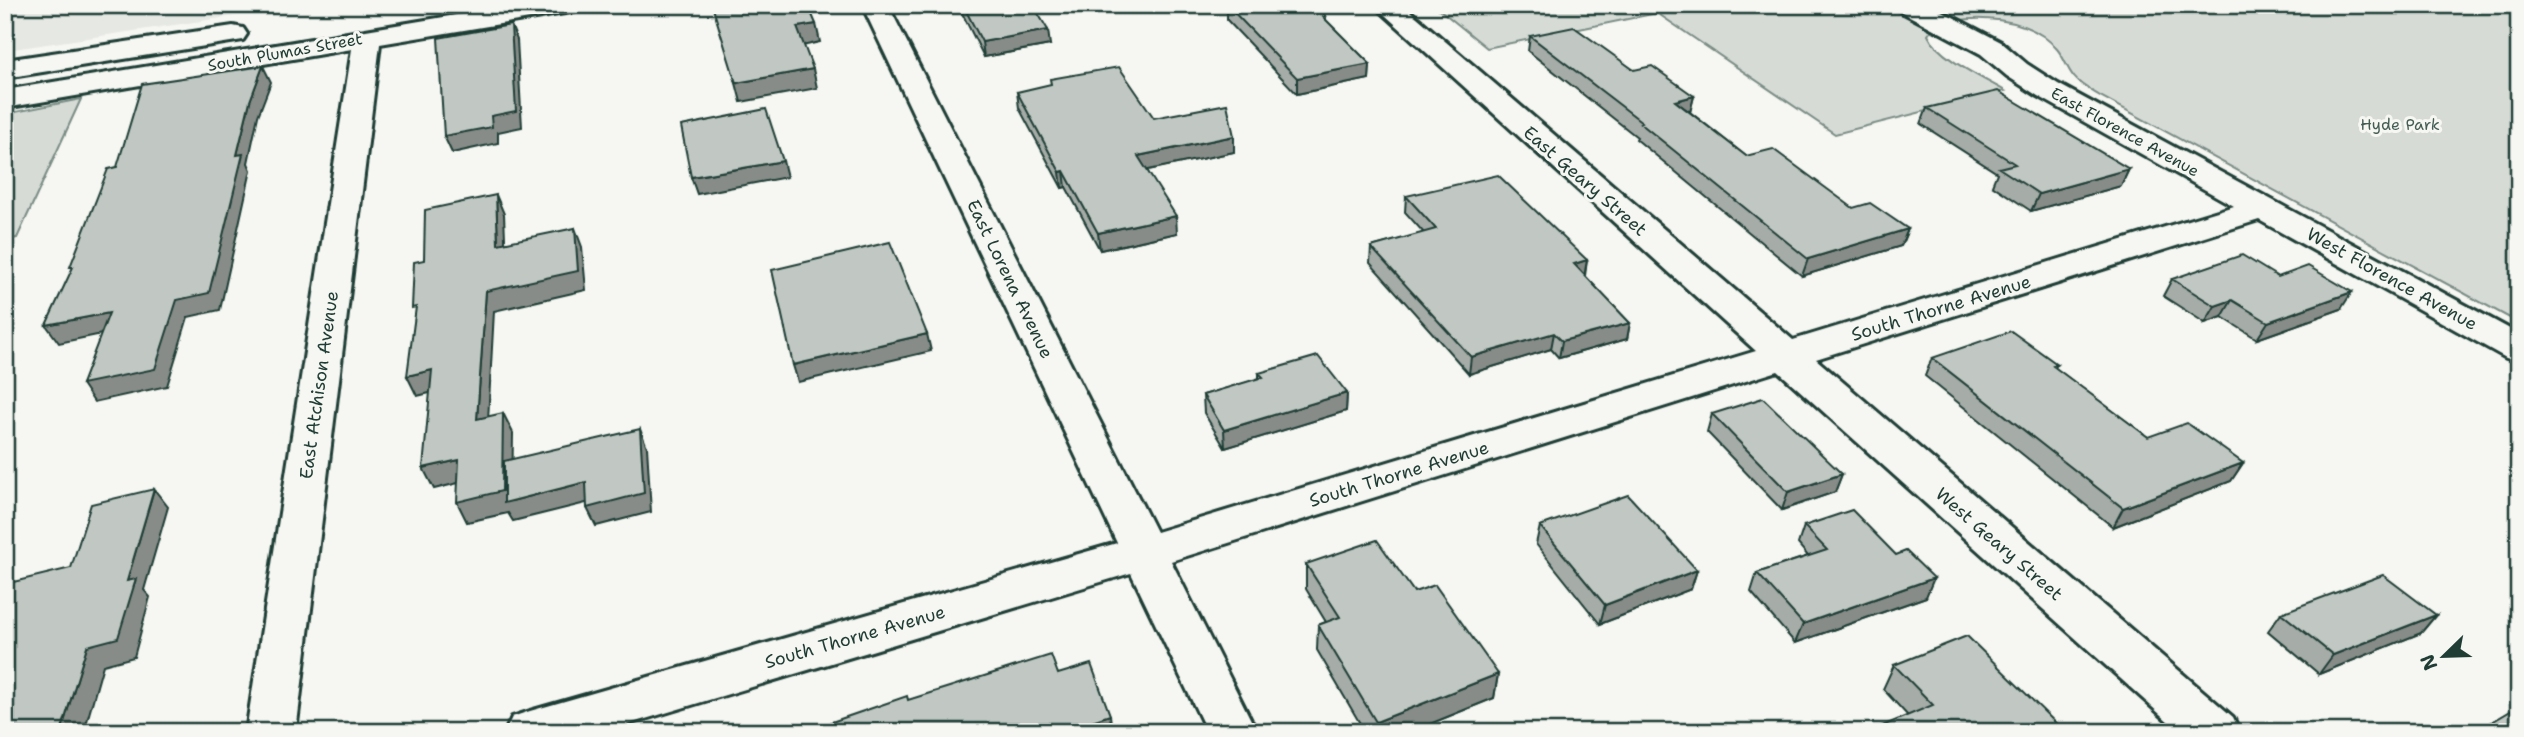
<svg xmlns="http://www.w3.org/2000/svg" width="2524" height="737" font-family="'Shantell Sans',sans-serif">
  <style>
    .built { fill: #e6e8e4 }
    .green { fill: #d6dbd6; stroke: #7a8c85; stroke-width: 2 }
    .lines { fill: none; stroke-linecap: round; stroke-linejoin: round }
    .minor-casing { stroke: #1f3d34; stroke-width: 6 }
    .minor { fill: #f6f6f2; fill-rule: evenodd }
    .wall { fill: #a6aca8; stroke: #1f3d34; stroke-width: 2 }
    .shaded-wall { fill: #878c88; stroke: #1f3d34; stroke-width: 2 }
    .building { fill: #c1c8c3; stroke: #1f3d34; stroke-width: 2 }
    .labels { text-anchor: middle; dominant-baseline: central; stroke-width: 6; stroke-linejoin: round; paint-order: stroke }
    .far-street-label { font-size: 16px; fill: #1f3d34; stroke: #f6f6f2 }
    .far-park-label { font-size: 16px; fill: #445d54; stroke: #f6f6f2 }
    .street-label { font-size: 18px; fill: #1f3d34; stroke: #f6f6f2 }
  </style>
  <rect width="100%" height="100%" fill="#f6f6f2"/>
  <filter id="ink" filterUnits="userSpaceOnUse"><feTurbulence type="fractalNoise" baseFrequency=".0143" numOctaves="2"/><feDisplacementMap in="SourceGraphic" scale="14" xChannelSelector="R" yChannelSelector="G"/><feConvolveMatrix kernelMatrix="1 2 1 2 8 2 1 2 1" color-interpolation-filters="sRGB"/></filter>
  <g filter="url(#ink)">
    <path class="built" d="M 5,5 L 308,5 L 7,50 L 5,50 Z"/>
    <path class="green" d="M 1434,5 L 2519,5 L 2519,323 L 2100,96 C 2092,91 2080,85 2074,77 C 2067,69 2064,57 2057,49 C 2030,16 1972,13 1935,26 L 1928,35 C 1938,58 1983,78 2005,91 L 1835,134 L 1657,13 L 1487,48 Z
      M 81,99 L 17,238 L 5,240 L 5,114 Z"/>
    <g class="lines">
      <g class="minor-casing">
        <path id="minor" d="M 516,5 L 578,5 L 574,11 L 565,13 L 380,44 L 296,732 L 246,732 L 352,49 L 5,108 L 5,90 Z
          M 862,5 L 888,5 L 1156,532 L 1756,351 L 1374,5 L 1403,5 L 1793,340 L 2234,206 L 2038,96 L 2007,76 L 1981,54 L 1900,11 L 1896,5 L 1930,5 L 2001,42 L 2027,64 L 2058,84 L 2519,334 L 2519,362 L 2506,358 L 2259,220 L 1816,359 L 2233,717 L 2240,732 L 2180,732 L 1778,371 L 1171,561 L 1257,732 L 1207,732 L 1131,573 L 602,732 L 505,732 L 512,717 L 530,711 L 1117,543 Z
          M 233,26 L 243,28 L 247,34 L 243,40 L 5,78 L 5,60 Z"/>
      </g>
      <use href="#minor" class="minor"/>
    </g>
    <path class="wall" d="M 958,5 L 1033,5 L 1050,45 L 984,57 Z
      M 1227,5 L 1326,16 L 1326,20 L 1370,64 L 1369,79 L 1297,94 L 1227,20 Z
      M 1530,36 L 1634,70 L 1694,96 L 1690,112 L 1746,156 L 1853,208 L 1908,229 L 1901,246 L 1802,276 L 1636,139 L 1637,137 L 1528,51 Z
      M 1017,92 L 1154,118 L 1234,136 L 1234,152 L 1147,170 L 1177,233 L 1100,250 L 1066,187 L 1062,188 L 1019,108 Z
      M 1927,108 L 2129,169 L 2121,186 L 2031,211 L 1992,185 L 1997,173 L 1921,124 Z
      M 1406,196 L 1587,260 L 1585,276 L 1630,323 L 1627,339 L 1559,358 L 1551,349 L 1469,374 L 1370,263 L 1371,247 L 1424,233 L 1405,212 Z
      M 2278,277 L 2341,309 L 2257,339 L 2222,317 L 2205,323 L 2163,296 L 2172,279 Z
      M 1932,358 L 2057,364 L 2055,368 L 2148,437 L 2243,463 L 2231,481 L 2113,527 L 1925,376 Z
      M 1259,373 L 1347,393 L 1346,411 L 1225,448 L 1204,413 L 1203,395 L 1259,379 Z
      M 1712,414 L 1842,474 L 1835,492 L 1782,510 L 1707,432 Z
      M 1540,526 L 1697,570 L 1691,589 L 1600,624 L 1536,544 Z
      M 1804,526 L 1926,597 L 1795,643 L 1751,592 L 1757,573 L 1808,556 L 1798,544 Z
      M 1306,564 L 1414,592 L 1498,674 L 1494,698 L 1410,732 L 1365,732 L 1317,650 L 1318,625 L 1326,622 L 1306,589 Z
      M 2281,613 L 2436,615 L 2421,633 L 2319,674 L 2268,631 Z
      M 1894,665 L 2065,732 L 1908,716 L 1883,689 Z"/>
    <path class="shaded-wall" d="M 816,24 L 820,42 L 802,46 L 797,27 Z
      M 511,25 L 517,40 L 522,127 L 498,132 L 498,143 L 452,153 L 444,136 L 491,116 Z
      M 1048,30 L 1050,45 L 984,57 L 982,42 Z
      M 1370,64 L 1369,79 L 1297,94 L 1297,78 Z
      M 263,66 L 271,82 L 258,116 L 248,163 L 251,170 L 220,310 L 188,317 L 167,386 L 94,402 L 82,384 L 237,155 L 250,101 Z
      M 813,69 L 817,88 L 741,102 L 736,83 Z
      M 1694,96 L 1690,112 L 1675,101 Z
      M 1234,136 L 1234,152 L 1139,172 L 1138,156 Z
      M 783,161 L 787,177 L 697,194 L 691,177 Z
      M 2129,169 L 2121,186 L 2031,211 L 2039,194 Z
      M 1064,171 L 1066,187 L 1062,188 L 1060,172 Z
      M 496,195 L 504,214 L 506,263 L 498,244 Z
      M 1176,216 L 1177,233 L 1100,250 L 1098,233 Z
      M 575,228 L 582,247 L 586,290 L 494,311 L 487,439 L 477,419 L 486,291 Z
      M 1908,229 L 1901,246 L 1802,276 L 1808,259 Z
      M 1587,260 L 1584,277 L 1574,264 Z
      M 2352,292 L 2341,309 L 2257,339 L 2268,322 Z
      M 2232,300 L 2222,317 L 2205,323 L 2215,306 Z
      M 109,313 L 121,330 L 59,343 L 46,325 Z
      M 1630,323 L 1627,339 L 1559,358 L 1562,341 Z
      M 1554,333 L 1551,349 L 1469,374 L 1471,357 Z
      M 927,334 L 931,351 L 798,382 L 793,365 Z
      M 432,370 L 442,390 L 417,396 L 407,376 Z
      M 1347,393 L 1346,411 L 1225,448 L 1224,430 Z
      M 503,413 L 513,433 L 512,501 L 586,482 L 594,501 L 513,521 L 508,513 L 467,522 L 457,502 Z
      M 640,429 L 647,447 L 651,512 L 596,526 L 587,508 Z
      M 459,460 L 470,480 L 434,489 L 423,468 Z
      M 2243,463 L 2231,481 L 2113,527 L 2123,508 Z
      M 1842,474 L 1835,492 L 1782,510 L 1788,492 Z
      M 154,489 L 168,507 L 144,590 L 150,597 L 134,657 L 103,665 L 84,732 L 61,732 L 87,646 L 127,581 Z
      M 1697,570 L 1691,589 L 1600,624 L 1605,605 Z
      M 1934,578 L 1926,597 L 1795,643 L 1803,624 Z
      M 2436,615 L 2421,633 L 2319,674 L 2333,655 Z
      M 1498,674 L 1494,698 L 1410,732 L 1375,732 L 1376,722 Z
      M 1110,715 L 1112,732 L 1059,732 Z"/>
    <path class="building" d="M 712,5 L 808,5 L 816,24 L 797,27 L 813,69 L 736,83 Z
      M 963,5 L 1033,5 L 1048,30 L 982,42 Z
      M 1227,5 L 1314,5 L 1326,16 L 1323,17 L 1370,64 L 1297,78 Z
      M 511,25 L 516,111 L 491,116 L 492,127 L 444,136 L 438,38 Z
      M 1574,27 L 1634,70 L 1652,66 L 1694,96 L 1675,101 L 1746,156 L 1773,149 L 1853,208 L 1870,203 L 1908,229 L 1808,259 L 1640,123 L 1642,122 L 1530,36 Z
      M 263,66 L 250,101 L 237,155 L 243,154 L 209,293 L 177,300 L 155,369 L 82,384 L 109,313 L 46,325 L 73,267 L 70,267 L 108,169 L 117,167 L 142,84 Z
      M 1119,67 L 1154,118 L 1227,104 L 1234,136 L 1138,156 L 1176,216 L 1098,233 L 1064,171 L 1060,172 L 1017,92 L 1051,84 L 1050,79 Z
      M 1998,91 L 2129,169 L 2039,194 L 1999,168 L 2015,164 L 1927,108 Z
      M 766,109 L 783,161 L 691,177 L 681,126 Z
      M 1498,175 L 1587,260 L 1574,264 L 1630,323 L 1562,341 L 1554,333 L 1471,357 L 1371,247 L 1436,229 L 1406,196 Z
      M 496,195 L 498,244 L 575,228 L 578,271 L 486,291 L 477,419 L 503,413 L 502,491 L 457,502 L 459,460 L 423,468 L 432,370 L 407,376 L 416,307 L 412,308 L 414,262 L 424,260 L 425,210 Z
      M 890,242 L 927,334 L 793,365 L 772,270 Z
      M 2242,255 L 2278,277 L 2308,266 L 2352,292 L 2268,322 L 2232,300 L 2215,306 L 2172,279 Z
      M 2011,331 L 2057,364 L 2053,366 L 2148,437 L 2187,423 L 2243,463 L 2123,508 L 1932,358 Z
      M 1318,356 L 1347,393 L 1224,430 L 1203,395 L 1263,377 L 1259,373 Z
      M 1763,398 L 1842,474 L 1788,492 L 1712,414 Z
      M 640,429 L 644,493 L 587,508 L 586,482 L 504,503 L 504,461 Z
      M 154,489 L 127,581 L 136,579 L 118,638 L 87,646 L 61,732 L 5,732 L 5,584 L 71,568 L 91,504 Z
      M 1628,495 L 1697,570 L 1605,605 L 1540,526 Z
      M 1852,510 L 1896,555 L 1906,551 L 1934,578 L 1803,624 L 1757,573 L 1827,550 L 1804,526 Z
      M 1377,540 L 1414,592 L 1435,585 L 1498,674 L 1376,722 L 1318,625 L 1340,617 L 1306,564 Z
      M 2383,575 L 2436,615 L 2333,655 L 2281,613 Z
      M 1967,636 L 2065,732 L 1868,732 L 1933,705 L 1894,665 Z
      M 1051,655 L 1058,674 L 1091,664 L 1110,715 L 1059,732 L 825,732 L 823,725 L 907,696 L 908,700 Z
      M 2519,706 L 2519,732 L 2475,732 Z"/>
  </g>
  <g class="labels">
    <g class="far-street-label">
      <text transform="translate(285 52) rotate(-10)">South Plumas Street</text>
      <text transform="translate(2125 132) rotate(29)">East Florence Avenue</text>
    </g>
    <g class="far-park-label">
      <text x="2400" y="124">Hyde Park</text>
    </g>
    <g class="street-label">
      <text transform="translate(1585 181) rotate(41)">East Geary Street</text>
      <text transform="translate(1010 279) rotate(64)">East Lorena Avenue</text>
      <text transform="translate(2392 279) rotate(29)">West Florence Avenue</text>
      <text transform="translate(1941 308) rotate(-17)">South Thorne Avenue</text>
      <text transform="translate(319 385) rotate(-82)">East Atchison Avenue</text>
      <text transform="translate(1399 474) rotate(-17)">South Thorne Avenue</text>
      <text transform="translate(1999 544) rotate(41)">West Geary Street</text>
      <text transform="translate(855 637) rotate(-16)">South Thorne Avenue</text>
    </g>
  </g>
  <rect width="2524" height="737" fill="none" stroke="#f6f6f2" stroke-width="28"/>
  <rect x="14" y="14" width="2496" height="709" fill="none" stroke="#1f3d34" stroke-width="2.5" filter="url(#ink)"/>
  <g transform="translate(2444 656) rotate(247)" stroke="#f6f6f2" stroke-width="5" paint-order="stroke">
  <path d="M0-5L12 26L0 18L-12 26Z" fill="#1f3d34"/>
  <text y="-10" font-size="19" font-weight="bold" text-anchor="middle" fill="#1f3d34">N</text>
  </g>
</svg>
